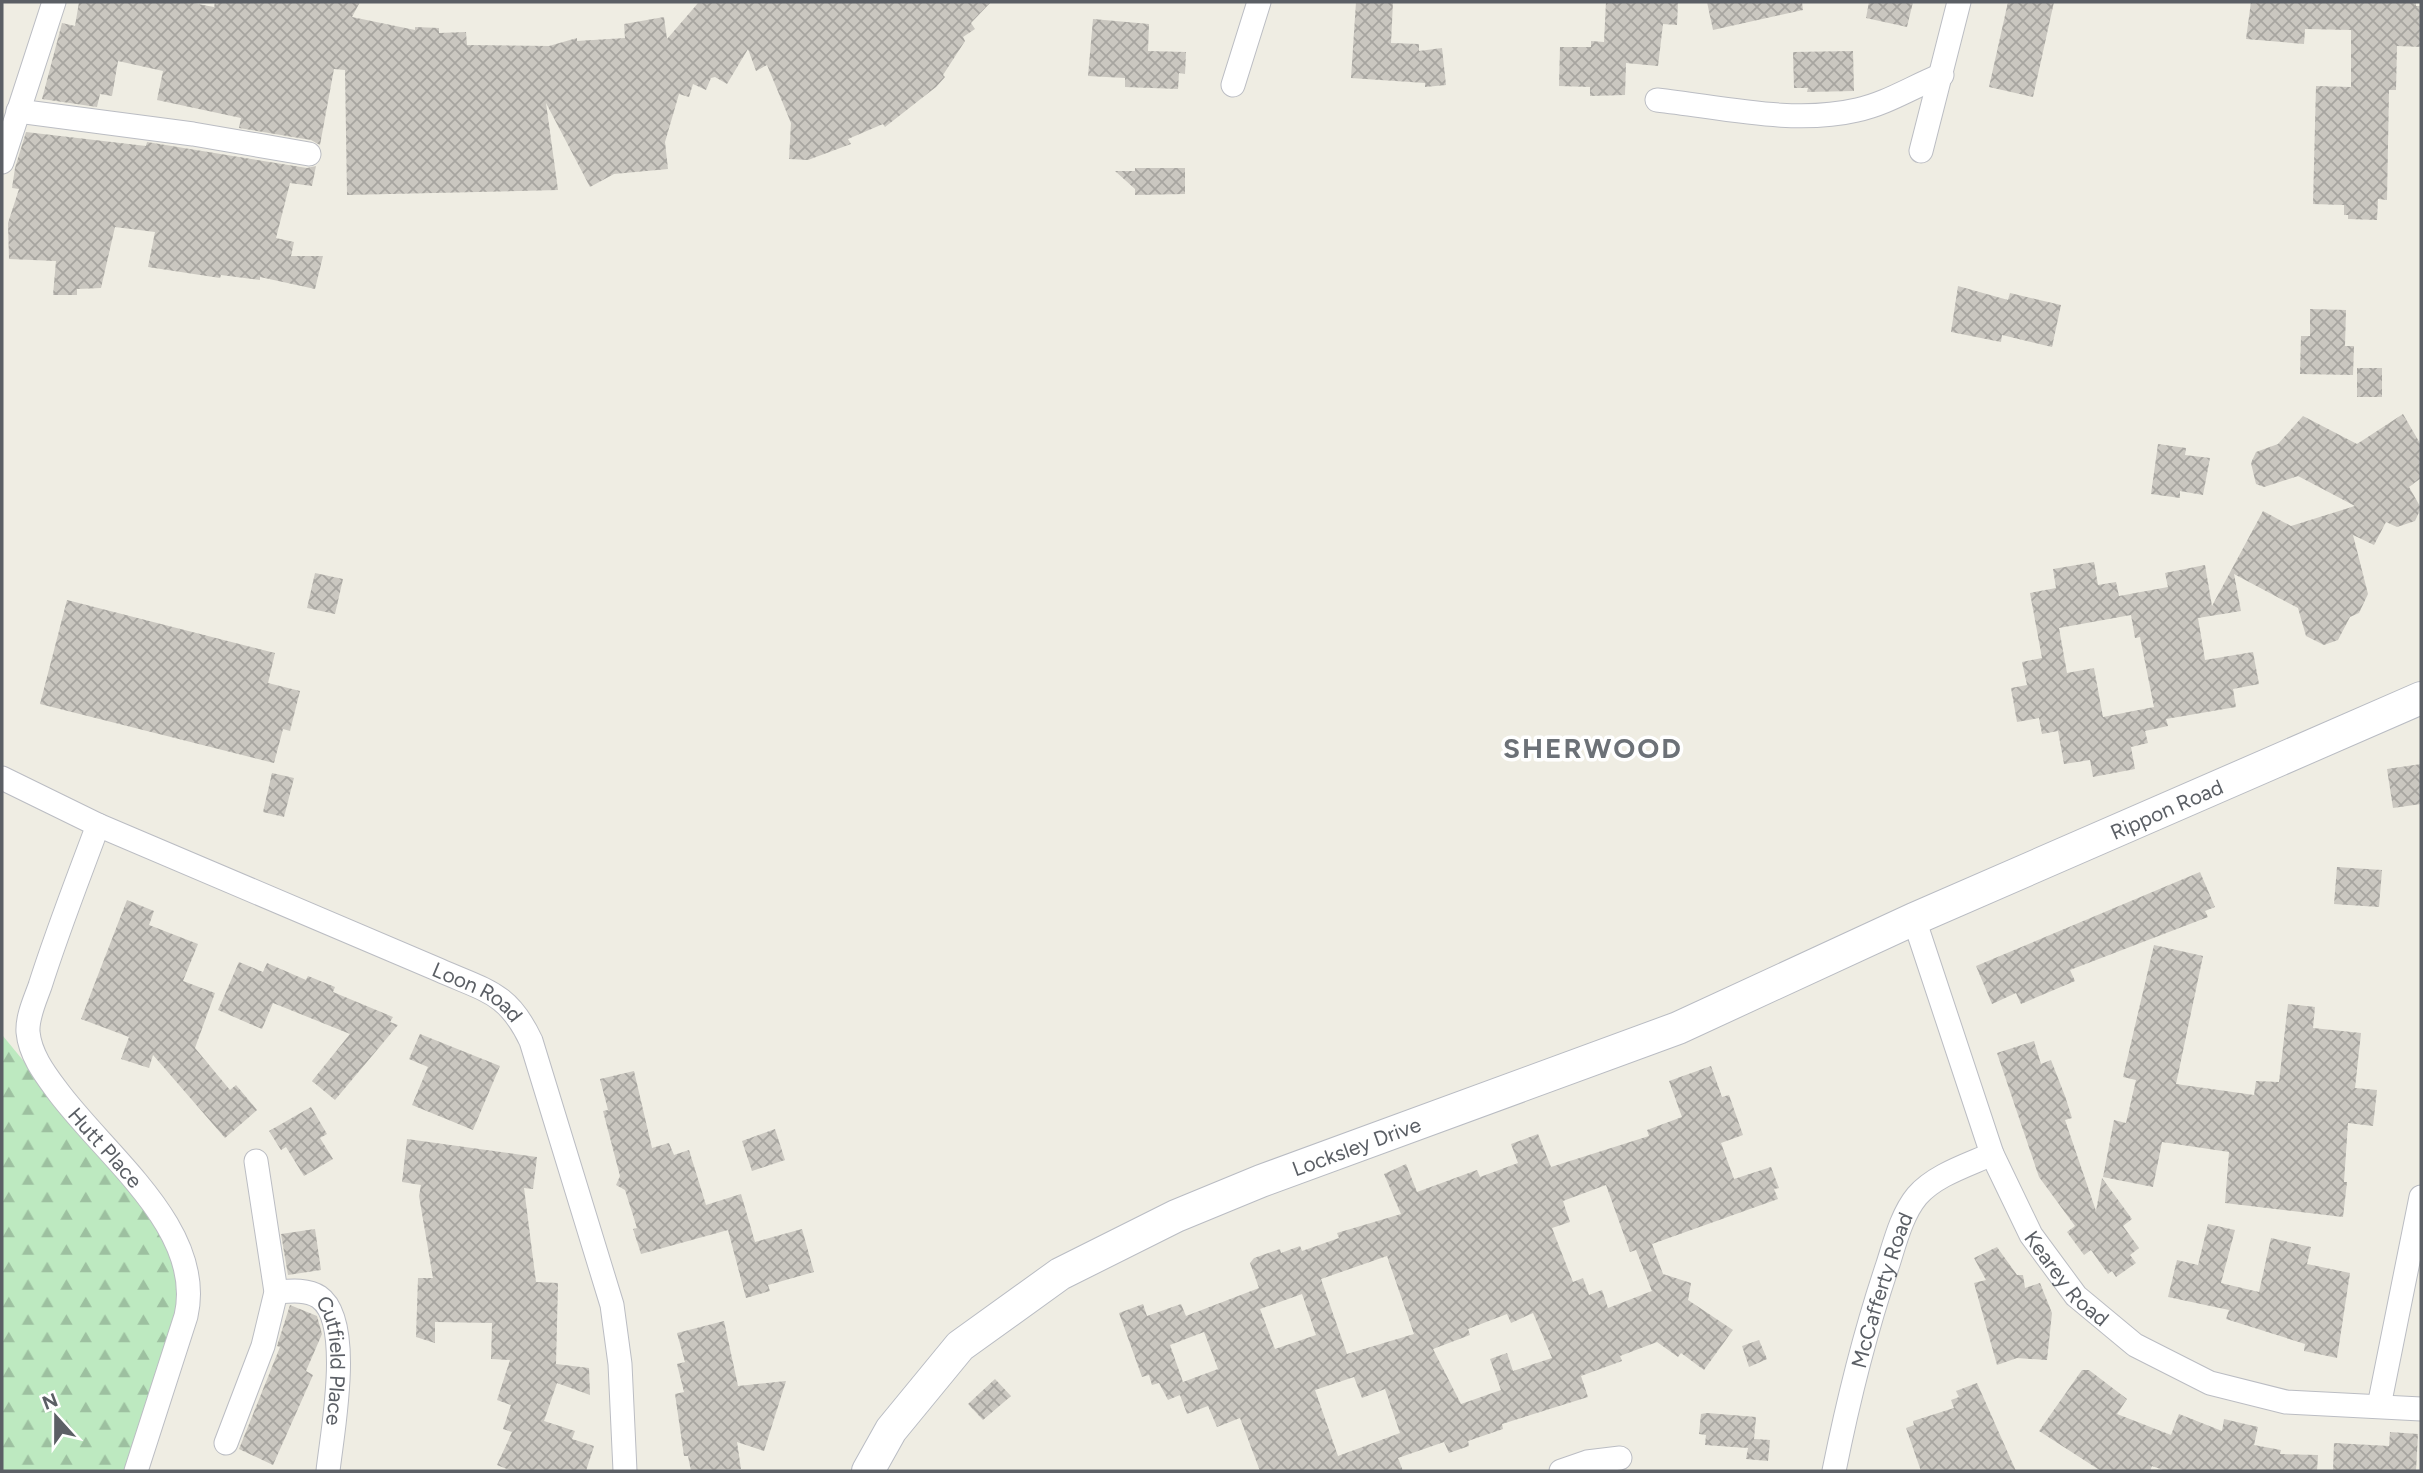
<svg xmlns="http://www.w3.org/2000/svg" width="2423" height="1473" font-family="Figtree,sans-serif">
  <style>
    .forest { fill: url(#forest-firs) }
    .building { fill: url(#building-cross-hatch); fill-rule: evenodd }
    .lines { fill: none; stroke-linecap: round; stroke-linejoin: round }
    .street-casing { stroke: #bbbdc3; stroke-width: 25 }
    .secondary-casing { stroke: #b9bcc3; stroke-width: 34 }
    .street { stroke: #fff; stroke-width: 23 }
    .secondary { stroke: #fff; stroke-width: 32 }
    .labels { text-anchor: middle; dominant-baseline: central; stroke-width: 7; stroke-linejoin: round; paint-order: stroke }
    .street-label { font-size: 21px; fill: #5b5f65; stroke: #fff }
    .district-label { font-size: 28px; font-weight: bold; letter-spacing: 2px; fill: #6c7177; stroke: #fff }
  </style>
  <defs>
    <pattern id="forest-firs" width="22" height="20" patternUnits="userSpaceOnUse" patternTransform="scale(1.75)"><rect width="22" height="20" fill="#bde9c0"/><path d="M5 1l3.5 6h-7zM16 11l3.5 6h-7z" fill="#9dc0a0"/></pattern>
    <pattern id="building-cross-hatch" width="8" height="8" patternUnits="userSpaceOnUse" patternTransform="scale(1.75)"><rect width="8" height="8" fill="#cac7c0"/><path d="M0 0l8 8M0 8l8-8" fill="none" stroke="#a7a5a0"/></pattern>
  </defs>
  <rect width="100%" height="100%" fill="#efede3"/>
  <path class="forest" d="M 3,1036 L 180,1251 L 186,1279 L 126,1471 L 2,1471 Z"/>
  <path class="building" d="M 79,2 L 187,2 L 214,7 L 215,2 L 360,2 L 352,17 L 415,30 L 415,27 L 439,28 L 439,33 L 466,32 L 467,45 L 549,46 L 577,38 L 577,41 L 625,38 L 624,24 L 664,17 L 667,39 L 699,2 L 991,2 L 971,23 L 975,29 L 963,37 L 965,41 L 943,75 L 945,77 L 936,87 L 885,127 L 883,124 L 848,139 L 851,144 L 808,160 L 789,159 L 791,123 L 767,65 L 756,71 L 748,49 L 727,84 L 715,77 L 711,78 L 706,90 L 693,84 L 689,97 L 679,94 L 665,142 L 668,169 L 614,174 L 590,187 L 546,103 L 558,190 L 347,195 L 345,70 L 334,69 L 320,145 L 311,140 L 239,128 L 241,118 L 157,100 L 163,71 L 118,61 L 112,96 L 100,94 L 97,107 L 42,99 L 62,23 L 75,26 Z
    M 1356,2 L 1393,2 L 1391,43 L 1419,44 L 1419,51 L 1442,48 L 1446,85 L 1425,87 L 1425,83 L 1351,78 Z
    M 1606,2 L 1678,2 L 1677,25 L 1663,24 L 1658,66 L 1626,63 L 1625,95 L 1590,96 L 1590,87 L 1559,86 L 1560,47 L 1591,47 L 1591,41 L 1604,42 Z
    M 1707,2 L 1802,2 L 1803,10 L 1713,30 Z
    M 1869,2 L 1913,2 L 1907,27 L 1866,18 Z
    M 2008,2 L 2054,2 L 2033,97 L 1989,87 Z
    M 2251,2 L 2416,2 L 2416,6 L 2421,6 L 2421,47 L 2397,46 L 2396,90 L 2389,90 L 2387,200 L 2378,199 L 2377,220 L 2348,219 L 2348,215 L 2344,215 L 2344,205 L 2313,204 L 2316,86 L 2351,87 L 2351,30 L 2305,29 L 2304,44 L 2246,39 Z
    M 1093,19 L 1149,24 L 1148,51 L 1186,52 L 1185,74 L 1179,73 L 1178,89 L 1125,87 L 1125,78 L 1088,76 Z
    M 1853,51 L 1854,91 L 1807,92 L 1808,88 L 1794,88 L 1793,52 Z
    M 26,132 L 146,146 L 147,142 L 307,168 L 316,166 L 312,186 L 290,183 L 276,238 L 294,242 L 291,256 L 323,256 L 315,289 L 260,277 L 260,280 L 221,275 L 220,278 L 148,267 L 155,232 L 115,227 L 101,288 L 77,289 L 77,295 L 53,295 L 56,261 L 9,259 L 8,223 L 19,189 L 12,188 L 15,168 Z
    M 1135,168 L 1185,168 L 1185,194 L 1135,195 L 1135,189 L 1115,171 L 1135,171 Z
    M 1958,286 L 2008,300 L 2010,293 L 2061,305 L 2052,347 L 2002,335 L 2001,342 L 1951,332 Z
    M 2310,309 L 2346,310 L 2345,346 L 2354,346 L 2353,375 L 2300,374 L 2301,336 L 2310,336 Z
    M 2357,368 L 2382,368 L 2382,397 L 2357,397 Z
    M 2403,414 L 2421,445 L 2421,478 L 2409,487 L 2421,508 L 2415,521 L 2397,527 L 2386,522 L 2374,545 L 2353,535 L 2368,594 L 2359,613 L 2350,617 L 2338,640 L 2324,645 L 2306,636 L 2298,608 L 2234,574 L 2241,611 L 2198,618 L 2205,660 L 2253,652 L 2259,684 L 2233,689 L 2236,707 L 2166,719 L 2168,726 L 2145,731 L 2148,743 L 2131,747 L 2135,769 L 2093,777 L 2090,760 L 2064,764 L 2058,731 L 2042,734 L 2039,718 L 2017,722 L 2011,688 L 2027,685 L 2022,662 L 2042,658 L 2030,593 L 2056,588 L 2053,569 L 2094,562 L 2098,585 L 2116,582 L 2119,596 L 2168,587 L 2165,573 L 2205,565 L 2212,606 L 2263,511 L 2291,526 L 2355,506 L 2298,476 L 2264,487 L 2256,484 L 2251,463 L 2256,452 L 2278,444 L 2303,416 L 2357,444 ZM 2131,615 L 2135,638 L 2140,637 L 2154,707 L 2103,717 L 2094,668 L 2067,673 L 2059,628 Z
    M 2158,444 L 2186,448 L 2185,455 L 2210,458 L 2203,495 L 2180,491 L 2180,498 L 2151,494 Z
    M 315,573 L 343,579 L 335,614 L 307,608 Z
    M 67,600 L 275,653 L 268,683 L 300,691 L 290,731 L 283,729 L 274,763 L 40,704 Z
    M 2421,764 L 2421,804 L 2393,808 L 2387,769 Z
    M 272,773 L 294,778 L 284,817 L 263,812 Z
    M 2337,867 L 2382,870 L 2379,907 L 2334,904 Z
    M 2200,872 L 2215,907 L 2205,911 L 2208,917 L 2070,970 L 2075,981 L 2021,1004 L 2016,993 L 1992,1004 L 1976,966 Z
    M 127,900 L 154,911 L 149,925 L 198,944 L 183,981 L 215,993 L 195,1048 L 230,1090 L 236,1085 L 257,1110 L 225,1138 L 153,1055 L 149,1068 L 121,1059 L 129,1037 L 81,1019 Z
    M 2154,945 L 2203,956 L 2176,1084 L 2254,1095 L 2256,1081 L 2279,1082 L 2288,1004 L 2315,1007 L 2313,1028 L 2361,1033 L 2355,1088 L 2377,1090 L 2373,1126 L 2348,1123 L 2344,1182 L 2347,1182 L 2343,1217 L 2225,1203 L 2229,1152 L 2162,1142 L 2153,1187 L 2103,1177 L 2114,1120 L 2126,1123 L 2136,1080 L 2123,1077 Z
    M 239,962 L 263,972 L 267,963 L 306,980 L 308,976 L 335,987 L 333,992 L 393,1017 L 390,1022 L 398,1025 L 335,1100 L 312,1081 L 350,1034 L 273,1003 L 262,1029 L 218,1010 Z
    M 420,1034 L 500,1066 L 473,1130 L 412,1105 L 428,1067 L 409,1059 Z
    M 2034,1041 L 2041,1064 L 2051,1060 L 2065,1096 L 2072,1118 L 2065,1120 L 2096,1211 L 2102,1178 L 2132,1219 L 2123,1226 L 2139,1248 L 2130,1255 L 2136,1263 L 2116,1277 L 2112,1271 L 2108,1274 L 2091,1250 L 2084,1255 L 2067,1232 L 2075,1226 L 2039,1177 L 1997,1053 Z
    M 1711,1066 L 1722,1097 L 1729,1095 L 1743,1135 L 1721,1143 L 1734,1179 L 1771,1167 L 1779,1188 L 1774,1189 L 1778,1199 L 1652,1244 L 1663,1274 L 1691,1283 L 1688,1300 L 1733,1330 L 1704,1370 L 1681,1353 L 1678,1357 L 1657,1342 L 1620,1356 L 1622,1361 L 1581,1376 L 1588,1397 L 1502,1424 L 1503,1429 L 1468,1441 L 1469,1446 L 1449,1453 L 1444,1442 L 1398,1458 L 1403,1471 L 1260,1471 L 1240,1418 L 1217,1427 L 1208,1406 L 1187,1414 L 1180,1395 L 1168,1400 L 1159,1383 L 1152,1385 L 1149,1375 L 1142,1377 L 1119,1313 L 1143,1304 L 1147,1316 L 1181,1304 L 1186,1316 L 1259,1288 L 1250,1263 L 1254,1258 L 1280,1249 L 1281,1253 L 1300,1246 L 1302,1251 L 1339,1238 L 1337,1233 L 1401,1214 L 1384,1174 L 1406,1164 L 1417,1192 L 1477,1170 L 1480,1177 L 1518,1163 L 1511,1144 L 1538,1134 L 1551,1167 L 1649,1136 L 1647,1130 L 1682,1117 L 1669,1081 ZM 1606,1185 L 1630,1252 L 1636,1250 L 1652,1291 L 1608,1308 L 1602,1290 L 1589,1295 L 1583,1278 L 1573,1282 L 1552,1228 L 1570,1222 L 1563,1201 ZM 1387,1256 L 1414,1334 L 1347,1354 L 1321,1279 ZM 1302,1294 L 1316,1335 L 1275,1349 L 1260,1309 ZM 1533,1313 L 1552,1358 L 1513,1371 L 1507,1353 L 1490,1359 L 1501,1390 L 1461,1404 L 1433,1349 L 1470,1335 L 1468,1329 L 1507,1314 L 1511,1323 ZM 1204,1332 L 1218,1369 L 1183,1382 L 1170,1345 ZM 1354,1377 L 1362,1398 L 1385,1389 L 1400,1433 L 1338,1456 L 1315,1390 Z
    M 634,1071 L 652,1148 L 669,1143 L 674,1155 L 689,1150 L 706,1205 L 741,1194 L 755,1242 L 802,1229 L 814,1272 L 768,1285 L 770,1291 L 746,1298 L 728,1230 L 641,1254 L 633,1229 L 637,1228 L 625,1190 L 616,1185 L 620,1176 L 603,1111 L 608,1110 L 600,1079 Z
    M 311,1107 L 327,1134 L 320,1138 L 333,1159 L 304,1176 L 286,1147 L 281,1150 L 269,1131 Z
    M 775,1129 L 785,1160 L 752,1171 L 742,1141 Z
    M 407,1139 L 537,1157 L 533,1189 L 524,1188 L 536,1282 L 558,1283 L 556,1364 L 589,1368 L 590,1395 L 557,1383 L 544,1421 L 575,1431 L 572,1439 L 594,1446 L 586,1471 L 512,1471 L 497,1465 L 512,1432 L 503,1429 L 511,1405 L 497,1400 L 510,1360 L 491,1359 L 492,1323 L 435,1322 L 435,1343 L 416,1337 L 418,1278 L 433,1278 L 419,1196 L 421,1185 L 402,1182 Z
    M 2208,1224 L 2235,1230 L 2221,1283 L 2259,1292 L 2271,1238 L 2311,1247 L 2307,1264 L 2350,1273 L 2337,1358 L 2304,1351 L 2305,1344 L 2226,1319 L 2229,1310 L 2168,1297 L 2177,1260 L 2198,1265 Z
    M 315,1229 L 321,1270 L 288,1275 L 281,1234 Z
    M 1997,1247 L 2017,1275 L 2023,1275 L 2025,1288 L 2040,1283 L 2052,1313 L 2047,1360 L 2017,1358 L 1997,1365 L 1974,1283 L 1986,1280 L 1974,1258 Z
    M 290,1305 L 317,1316 L 322,1334 L 306,1371 L 313,1375 L 273,1465 L 239,1449 L 280,1347 L 277,1346 Z
    M 724,1321 L 738,1386 L 786,1381 L 764,1451 L 737,1442 L 741,1469 L 691,1471 L 688,1456 L 684,1456 L 675,1394 L 684,1392 L 677,1364 L 685,1362 L 677,1333 Z
    M 1759,1340 L 1767,1359 L 1749,1367 L 1742,1346 Z
    M 2082,1370 L 2089,1370 L 2127,1399 L 2117,1414 L 2171,1435 L 2179,1414 L 2222,1431 L 2224,1419 L 2258,1427 L 2254,1445 L 2281,1450 L 2280,1454 L 2318,1455 L 2317,1471 L 2166,1471 L 2152,1466 L 2150,1471 L 2101,1471 L 2039,1431 Z
    M 995,1379 L 1011,1396 L 983,1420 L 968,1404 Z
    M 1977,1383 L 2016,1471 L 1921,1471 L 1906,1428 L 1914,1425 L 1913,1421 L 1954,1408 L 1951,1400 L 1959,1397 L 1956,1391 Z
    M 1707,1413 L 1756,1417 L 1754,1439 L 1770,1440 L 1768,1461 L 1746,1459 L 1748,1448 L 1705,1445 L 1706,1435 L 1699,1434 L 1701,1414 Z
    M 2390,1432 L 2418,1434 L 2416,1471 L 2333,1471 L 2334,1443 L 2389,1446 Z"/>
  <g class="lines">
    <g class="street-casing">
      <g id="street">
        <path d="M 1233,85 L 1259,2"/>
        <path d="M 1657,100 C 1721,107 1793,125 1857,110 C 1886,104 1914,86 1942,75"/>
        <path d="M 18,111 L 193,134 L 309,154"/>
        <path d="M 1921,151 L 1959,2"/>
        <path d="M 2,162 L 54,2"/>
        <path id="s1" d="M 2,778 L 98,825 L 439,970 C 486,991 508,992 531,1041 L 612,1305 L 620,1364 L 625,1471"/>
        <path id="s2" d="M 98,825 C 78,879 57,932 40,986 C 35,1000 27,1017 28,1032 C 30,1054 44,1073 56,1089 C 104,1155 206,1229 186,1316 L 136,1471"/>
        <path id="s3" d="M 1914,919 L 1992,1154 L 2031,1235 L 2076,1296 L 2135,1345 L 2210,1383 L 2286,1402 L 2421,1409"/>
        <path id="s4" d="M 276,1292 C 290,1291 307,1289 319,1297 C 354,1321 332,1433 328,1471"/>
        <path d="M 2379,1406 L 2421,1197"/>
        <path d="M 226,1443 L 263,1346 L 276,1292 L 256,1161"/>
        <path d="M 1561,1471 L 1587,1462 L 1620,1458"/>
        <path id="s5" d="M 1834,1471 C 1848,1401 1865,1332 1888,1264 C 1895,1242 1902,1214 1917,1196 C 1935,1175 1968,1165 1992,1154"/>
      </g>
    </g>
    <g class="secondary-casing">
      <g id="secondary">
        <path id="s6" d="M 868,1471 L 891,1430 L 960,1346 L 1060,1274 L 1176,1216 L 1261,1181 L 1678,1028 L 1914,919 L 2421,698"/>
      </g>
    </g>
    <use href="#street" class="street"/>
    <use href="#secondary" class="secondary"/>
  </g>
  <g class="labels">
    <g class="street-label">
      <text stroke="none"><textPath href="#s6" startOffset="1480">Rippon Road</textPath></text>
      <text stroke="none"><textPath href="#s1" startOffset="522">Loon Road</textPath></text>
      <text stroke="none"><textPath href="#s6" startOffset="602">Locksley Drive</textPath></text>
      <text stroke="none"><textPath href="#s2" startOffset="360">Hutt Place</textPath></text>
      <text stroke="none"><textPath href="#s3" startOffset="394">Kearey Road</textPath></text>
      <text stroke="none"><textPath href="#s5" startOffset="187">McCafferty Road</textPath></text>
      <text stroke="none"><textPath href="#s4" startOffset="112">Cutfield Place</textPath></text>
    </g>
    <g class="district-label">
      <text x="1593" y="748">SHERWOOD</text>
    </g>
  </g>
  <rect width="2423" height="1473" fill="none" stroke="#5b5f65" stroke-width="7"/>
  <g transform="translate(56 1417) rotate(339)" stroke="#ffffff" stroke-width="5" paint-order="stroke">
  <path d="M0-5L12 26L0 18L-12 26Z" fill="#5b5f65"/>
  <text y="-10" font-size="19" font-weight="bold" text-anchor="middle" fill="#5b5f65">N</text>
  </g>
</svg>
